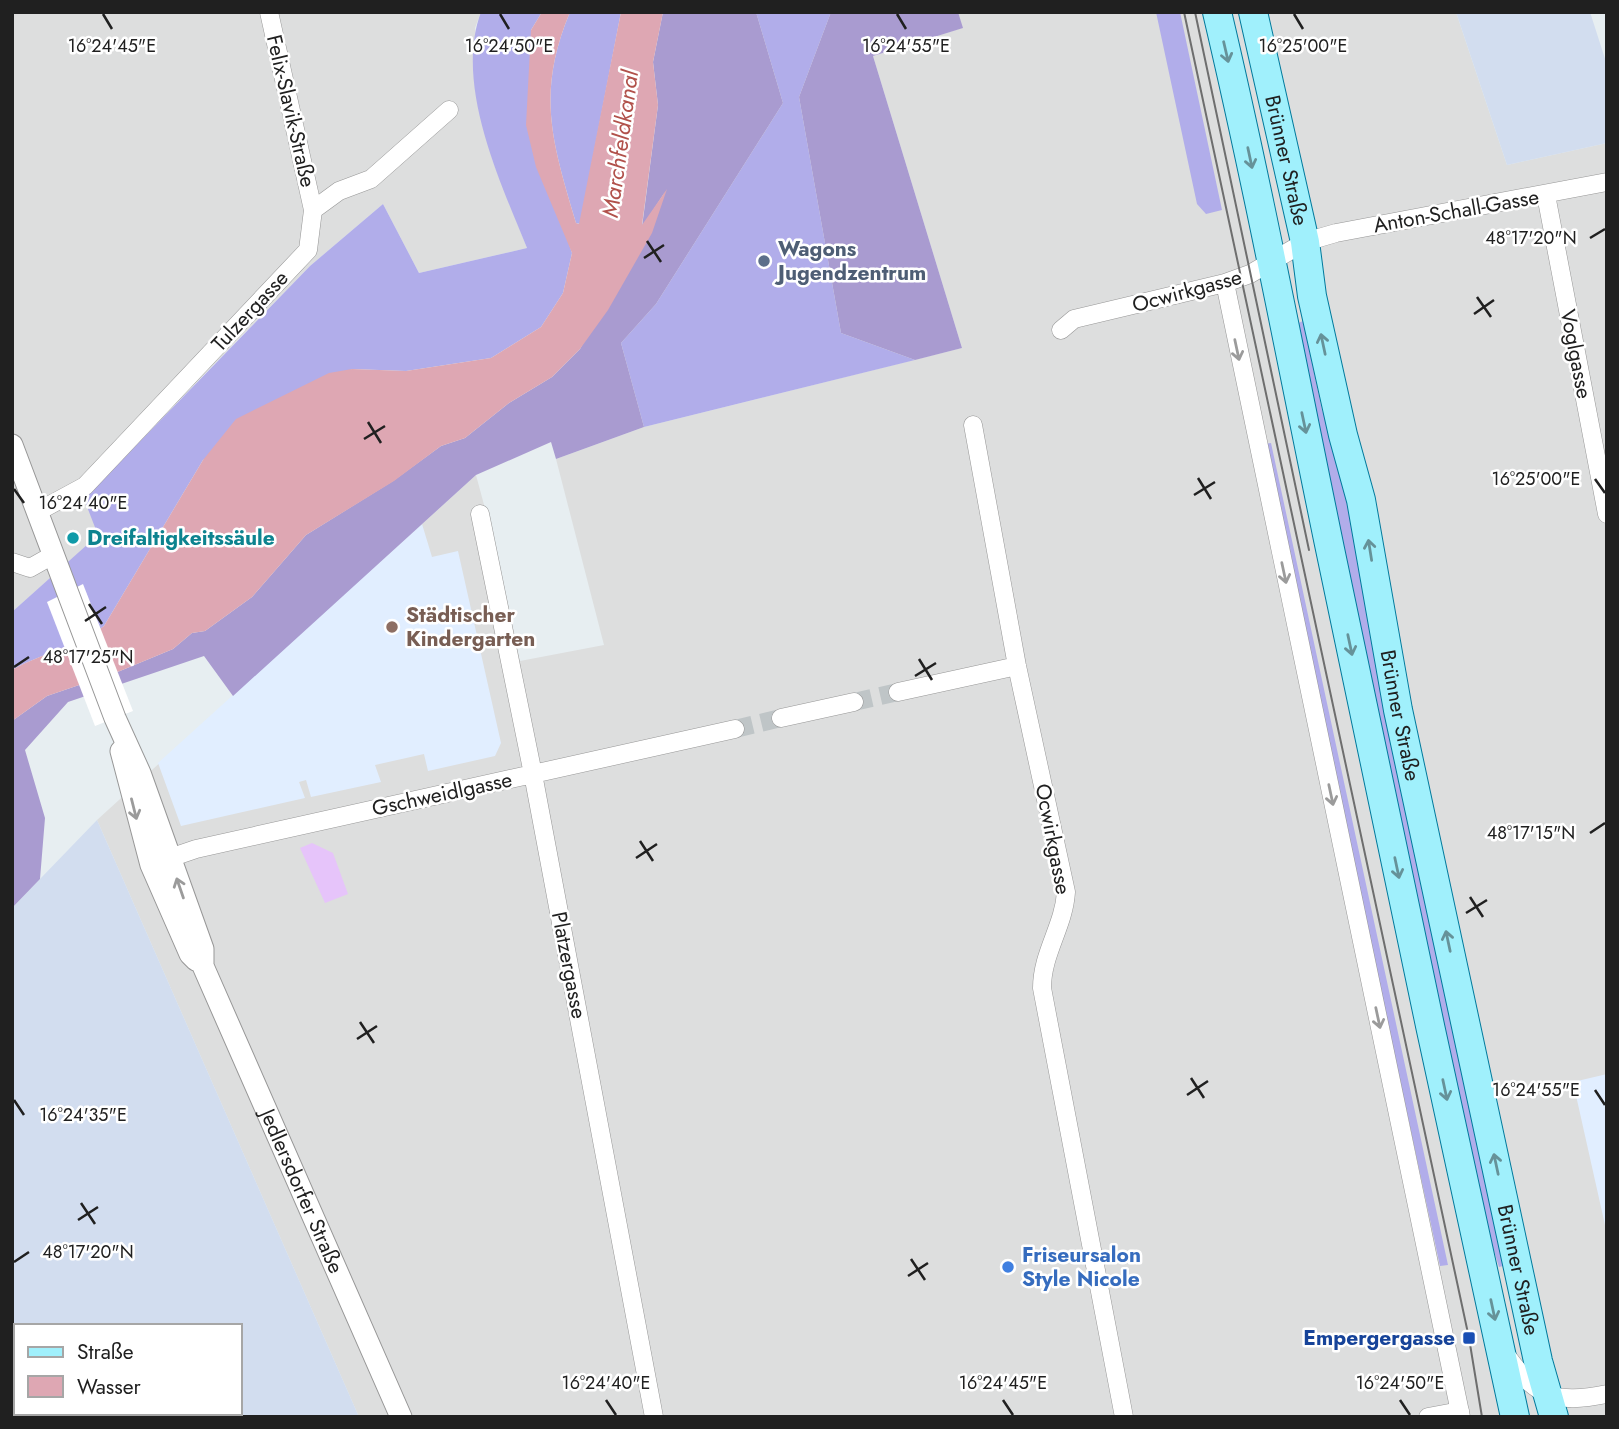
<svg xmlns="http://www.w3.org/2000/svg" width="1619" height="1429" font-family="Jost,sans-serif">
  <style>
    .residential { fill: #dddede }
    .education { fill: #e1eeff }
    .farmland { fill: #d2ddef; fill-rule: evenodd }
    .grass { fill: #b1adea }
    .forest { fill: #a99bd0 }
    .park { fill: #e6c4fa }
    .water { fill: #dea7b3 }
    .pier { fill: #fff }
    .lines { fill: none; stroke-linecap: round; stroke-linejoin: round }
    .minor-tunnel { stroke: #bfc5c7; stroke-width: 18; stroke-dasharray: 18 9; stroke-linecap: butt }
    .minor-casing { stroke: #979797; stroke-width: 19 }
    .tertiary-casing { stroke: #979797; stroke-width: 23 }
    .primary-casing { stroke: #00799c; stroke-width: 30 }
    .minor { stroke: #fff; stroke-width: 18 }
    .tertiary { stroke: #fff; stroke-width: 21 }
    .primary { stroke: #a0f0fc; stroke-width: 28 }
    .tram { stroke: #6e6e6e; stroke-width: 2 }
    .oneway { stroke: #669299 }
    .oneway2 { stroke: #9b9b9b }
    .ticks { fill: none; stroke: #202020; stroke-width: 2.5 }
    .service-dot { fill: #5c6f8a; stroke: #fff; stroke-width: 2.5 }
    .culture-dot { fill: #0f9aa8; stroke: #fff; stroke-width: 2.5 }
    .education-dot { fill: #8d6e63; stroke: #fff; stroke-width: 2.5 }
    .shop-dot { fill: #3f7fe0; stroke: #fff; stroke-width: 2.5 }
    .transit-dot { fill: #1a4fb4; stroke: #fff; stroke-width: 2.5 }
    .labels { text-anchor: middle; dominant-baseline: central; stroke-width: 5; stroke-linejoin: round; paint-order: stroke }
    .street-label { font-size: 21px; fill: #202020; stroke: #fff }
    .service-label { font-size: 21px; font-weight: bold; fill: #4e5e75; stroke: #fff; text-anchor: start }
    .culture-label { font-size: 21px; font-weight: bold; fill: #0d838f; stroke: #fff; text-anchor: start }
    .education-label { font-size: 21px; font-weight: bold; fill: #785e54; stroke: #fff; text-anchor: start }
    .shop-label { font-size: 21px; font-weight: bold; fill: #366cbe; stroke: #fff; text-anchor: start }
    .transit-label { font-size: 21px; font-weight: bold; fill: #164399; stroke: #fff; text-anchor: end }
    .water-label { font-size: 23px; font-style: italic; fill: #b1514b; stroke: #fff }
    .ticks-label { font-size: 18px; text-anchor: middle; fill: #202020; stroke: #fff; stroke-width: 5; stroke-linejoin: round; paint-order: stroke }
  </style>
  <rect width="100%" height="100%" fill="#e7eef1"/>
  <path class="residential" d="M 12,12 L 481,12 L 475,28 L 492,159 L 527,248 L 419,273 L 383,204 L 310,266 L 84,498 L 99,535 L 12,612 Z
    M 958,12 L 1456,12 L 1507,165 L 1607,143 L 1607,1417 L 359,1417 L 97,820 L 476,475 L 497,553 L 520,661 L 604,645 L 556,459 L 644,427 L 962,348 L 873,56 L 962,28 Z"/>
  <path class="education" d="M 422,524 L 432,557 L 458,551 L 501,743 L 495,756 L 428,771 L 424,754 L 375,765 L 381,782 L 311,797 L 306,780 L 299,782 L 305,798 L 181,826 L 158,763 Z
    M 1607,1074 L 1607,1234 L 1573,1082 Z"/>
  <path class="farmland" d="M 1456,12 L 1590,12 L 1607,65 L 1607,143 L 1507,165 Z
    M 97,820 L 359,1417 L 12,1417 L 12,908 ZM 16,1326 L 240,1326 L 240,1413 L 16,1413 Z"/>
  <path class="grass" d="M 481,12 L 542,12 L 531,30 L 563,226 L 572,253 L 563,293 L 541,327 L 491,358 L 406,371 L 352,369 L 203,460 L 104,626 C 76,647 42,653 12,670 L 12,612 L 98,535 L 84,499 L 310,266 L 383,204 L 419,273 L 527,248 C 500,181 454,84 481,12 Z
    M 570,12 L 621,12 L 580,224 L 576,223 C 552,142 536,93 570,12 Z
    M 756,12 L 831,12 L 799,97 L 841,333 L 915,360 L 644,427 L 621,343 L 656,304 L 783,103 Z
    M 1156,12 L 1180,12 L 1222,210 L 1206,214 L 1197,204 Z
    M 1303,321 L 1322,410 L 1337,454 L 1507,1265 L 1499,1267 L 1487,1229 L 1294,325 Z
    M 1271,443 L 1448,1265 L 1440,1266 L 1263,444 Z"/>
  <path class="forest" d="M 663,12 L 756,12 L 783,103 L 656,304 L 621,343 L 644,427 L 556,459 L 551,442 L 476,475 L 233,696 L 204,656 L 68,702 L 25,750 L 45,818 L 40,879 L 12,908 L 12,721 L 47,696 L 120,671 L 173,649 L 192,633 L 205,631 L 252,597 L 306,535 L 393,481 L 441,446 L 465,438 L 509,403 L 552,377 L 580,349 L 665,192 L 642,227 L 658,105 L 653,62 Z
    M 831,12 L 958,12 L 963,28 L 873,56 L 962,348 L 915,360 L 841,333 L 799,97 Z"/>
  <path class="park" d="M 312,843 L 333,853 L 348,894 L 325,903 L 300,848 Z"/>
  <path class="water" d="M 542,12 L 570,12 C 536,93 552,142 576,223 L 579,224 L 621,12 L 663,12 L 653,62 L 658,105 L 642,225 L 667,189 L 652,233 L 608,310 L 580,349 L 552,377 L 509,403 L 465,438 L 441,446 L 394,481 L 306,535 L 252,597 L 205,631 L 192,633 L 173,649 L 120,671 L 47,696 L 12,721 L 12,670 C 42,653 76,647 104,626 L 203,460 L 236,419 L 329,373 L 352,369 L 406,371 L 491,358 L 541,327 L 563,293 L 572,253 L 536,167 L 526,125 L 531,30 Z"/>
  <path class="pier" d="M 83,584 L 133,711 L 95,726 L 47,602 Z"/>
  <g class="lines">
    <path class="minor-tunnel" d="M 854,702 L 898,692
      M 735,729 L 781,718"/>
    <g class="minor-casing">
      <path id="minor" d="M 1546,195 L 1607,514
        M 313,210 L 339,191 L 371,179 L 449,110
        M 1225,283 L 1461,1417
        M 1061,330 L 1074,319 L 1225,283 L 1250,274 L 1305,242 L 1336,233 L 1607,182
        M 973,425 L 1017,666 L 1066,892 C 1064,926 1042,953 1042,988 L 1124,1417
        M 37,512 L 85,486 L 308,250 L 313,210 L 269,12
        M 480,514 L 533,774 L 654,1417
        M 12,562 L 30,568 L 53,555
        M 898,692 L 1017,666
        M 781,718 L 854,702
        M 158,862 L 196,849 L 735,729
        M 1506,1355 C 1537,1398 1555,1404 1607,1394
        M 1428,1417 L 1460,1411"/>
    </g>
    <g class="tertiary-casing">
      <g id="tertiary">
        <path id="s1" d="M 12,445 L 115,718 L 140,773 L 203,949 L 203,966 L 401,1417"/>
        <path d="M 121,751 L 151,865 L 190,954 L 196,960"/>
      </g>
    </g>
    <g class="primary-casing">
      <g id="primary">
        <path d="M 1217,12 C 1259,190 1293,370 1330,549 C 1390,839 1451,1128 1515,1417"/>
        <path id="s2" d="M 1253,12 L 1305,242 L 1312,296 L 1343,435 L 1361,500 L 1398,710 L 1538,1361 L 1554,1417"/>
      </g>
    </g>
    <use href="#minor" class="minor"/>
    <use href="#tertiary" class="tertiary"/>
    <use href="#primary" class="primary"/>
    <path class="tram" d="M 1184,12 L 1469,1338 L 1482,1417
      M 1195,12 L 1309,550"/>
  </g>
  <defs><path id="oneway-shaft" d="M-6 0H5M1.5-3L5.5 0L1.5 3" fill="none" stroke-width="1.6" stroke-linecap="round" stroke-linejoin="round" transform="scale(1.75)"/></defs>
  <g class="oneway">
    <use href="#oneway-shaft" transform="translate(1226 52) rotate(77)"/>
    <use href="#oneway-shaft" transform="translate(1250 158) rotate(78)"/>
    <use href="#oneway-shaft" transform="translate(1323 344) rotate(-102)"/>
    <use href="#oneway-shaft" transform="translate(1304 423) rotate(78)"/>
    <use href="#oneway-shaft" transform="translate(1370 550) rotate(-99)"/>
    <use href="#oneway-shaft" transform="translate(1350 645) rotate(78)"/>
    <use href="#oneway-shaft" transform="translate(1397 868) rotate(78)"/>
    <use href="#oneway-shaft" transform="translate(1448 941) rotate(-102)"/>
    <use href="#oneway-shaft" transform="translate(1445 1090) rotate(78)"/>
    <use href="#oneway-shaft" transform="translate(1496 1164) rotate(-102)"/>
    <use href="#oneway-shaft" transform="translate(1493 1310) rotate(78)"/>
  </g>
  <g class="oneway2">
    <use href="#oneway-shaft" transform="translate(1237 350) rotate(78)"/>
    <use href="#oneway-shaft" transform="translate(1284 573) rotate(78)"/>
    <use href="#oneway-shaft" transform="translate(1331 795) rotate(78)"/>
    <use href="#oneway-shaft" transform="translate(134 809) rotate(76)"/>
    <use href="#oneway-shaft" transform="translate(180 888) rotate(-109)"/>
    <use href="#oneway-shaft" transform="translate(1378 1018) rotate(78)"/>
  </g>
  <path class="ticks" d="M 103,14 L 112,29M 500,14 L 509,29M 897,14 L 906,29M 1294,14 L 1303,29M 1590,238 L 1605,229M 647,241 L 661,262M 644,258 L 664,245M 1477,297 L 1491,317M 1474,314 L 1494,300M 368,422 L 381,443M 364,439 L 385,426M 1198,478 L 1211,499M 1595,479 L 1605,493M 14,489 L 24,503M 1194,495 L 1215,482M 89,604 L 102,624M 85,621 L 106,607M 919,659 L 932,680M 14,667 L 29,657M 915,676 L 936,663M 1590,833 L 1605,823M 640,841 L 653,861M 636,858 L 657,844M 1470,897 L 1483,917M 1466,913 L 1487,900M 360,1022 L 374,1043M 357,1039 L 377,1026M 1191,1078 L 1204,1098M 1595,1090 L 1605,1105M 1187,1095 L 1208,1081M 14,1100 L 24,1115M 81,1203 L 95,1224M 78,1220 L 98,1207M 911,1259 L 925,1280M 14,1262 L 29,1252M 908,1276 L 928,1263M 606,1400 L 616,1415M 1003,1400 L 1013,1415M 1400,1400 L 1410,1415"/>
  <circle class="service-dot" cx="764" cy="261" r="7"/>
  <circle class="culture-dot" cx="73" cy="538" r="7"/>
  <circle class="education-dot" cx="392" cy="627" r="7"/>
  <circle class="shop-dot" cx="1008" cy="1267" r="7"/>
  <rect class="transit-dot" x="1462" y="1331" width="14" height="14" rx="3.5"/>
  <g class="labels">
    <g class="street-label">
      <text transform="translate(291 111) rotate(77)">Felix-Slavik-Straße</text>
      <text stroke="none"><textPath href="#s2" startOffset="152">Brünner Straße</textPath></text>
      <text transform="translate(1456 211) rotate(-10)">Anton-Schall-Gasse</text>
      <text transform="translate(1187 291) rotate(-15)">Ocwirkgasse</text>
      <text transform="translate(250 311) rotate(-47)">Tulzergasse</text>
      <text transform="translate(1576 354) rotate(79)">Voglgasse</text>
      <text stroke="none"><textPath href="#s2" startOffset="719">Brünner Straße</textPath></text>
      <text transform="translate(442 794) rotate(-12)">Gschweidlgasse</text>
      <text transform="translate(1053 839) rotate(79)">Ocwirkgasse</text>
      <text transform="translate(569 965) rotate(79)">Platzergasse</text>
      <text stroke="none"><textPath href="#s1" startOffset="802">Jedlersdorfer Straße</textPath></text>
      <text stroke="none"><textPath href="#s2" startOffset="1286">Brünner Straße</textPath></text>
    </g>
    <g class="service-label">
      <text x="778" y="249">Wagons<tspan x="778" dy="24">Jugendzentrum</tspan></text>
    </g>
    <g class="culture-label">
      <text x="87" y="538">Dreifaltigkeitssäule</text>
    </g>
    <g class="education-label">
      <text x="406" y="615">Städtischer<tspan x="406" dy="24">Kindergarten</tspan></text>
    </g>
    <g class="shop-label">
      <text x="1022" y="1255">Friseursalon<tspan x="1022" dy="24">Style Nicole</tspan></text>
    </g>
    <g class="transit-label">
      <text x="1455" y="1338">Empergergasse</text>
    </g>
    <g class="water-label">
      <text transform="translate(620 144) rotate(-82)">Marchfeldkanal</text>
    </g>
  </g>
  <g class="ticks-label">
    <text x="906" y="52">16°24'55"E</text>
    <text x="112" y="52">16°24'45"E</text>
    <text x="509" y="52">16°24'50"E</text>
    <text x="1303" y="52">16°25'00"E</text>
    <text x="1531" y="244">48°17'20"N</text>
    <text x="1536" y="485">16°25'00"E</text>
    <text x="83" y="509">16°24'40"E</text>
    <text x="88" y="663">48°17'25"N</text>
    <text x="1531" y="839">48°17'15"N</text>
    <text x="1536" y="1096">16°24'55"E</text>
    <text x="83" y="1121">16°24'35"E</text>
    <text x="88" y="1258">48°17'20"N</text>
    <text x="606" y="1389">16°24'40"E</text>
    <text x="1003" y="1389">16°24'45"E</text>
    <text x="1400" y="1389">16°24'50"E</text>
  </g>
  <rect width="1619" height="1429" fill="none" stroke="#202020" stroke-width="28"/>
  <rect x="14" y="1324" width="228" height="91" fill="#ffffff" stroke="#a6a6a6" stroke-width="2"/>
  <rect x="28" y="1347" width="35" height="10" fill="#a0f0fc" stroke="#a6a6a6" stroke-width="2"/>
  <text x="77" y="1359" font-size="21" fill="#202020">Straße</text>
  <rect x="28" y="1376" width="35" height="21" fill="#dea7b3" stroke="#a6a6a6" stroke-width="2"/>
  <text x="77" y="1394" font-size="21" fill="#202020">Wasser</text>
</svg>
